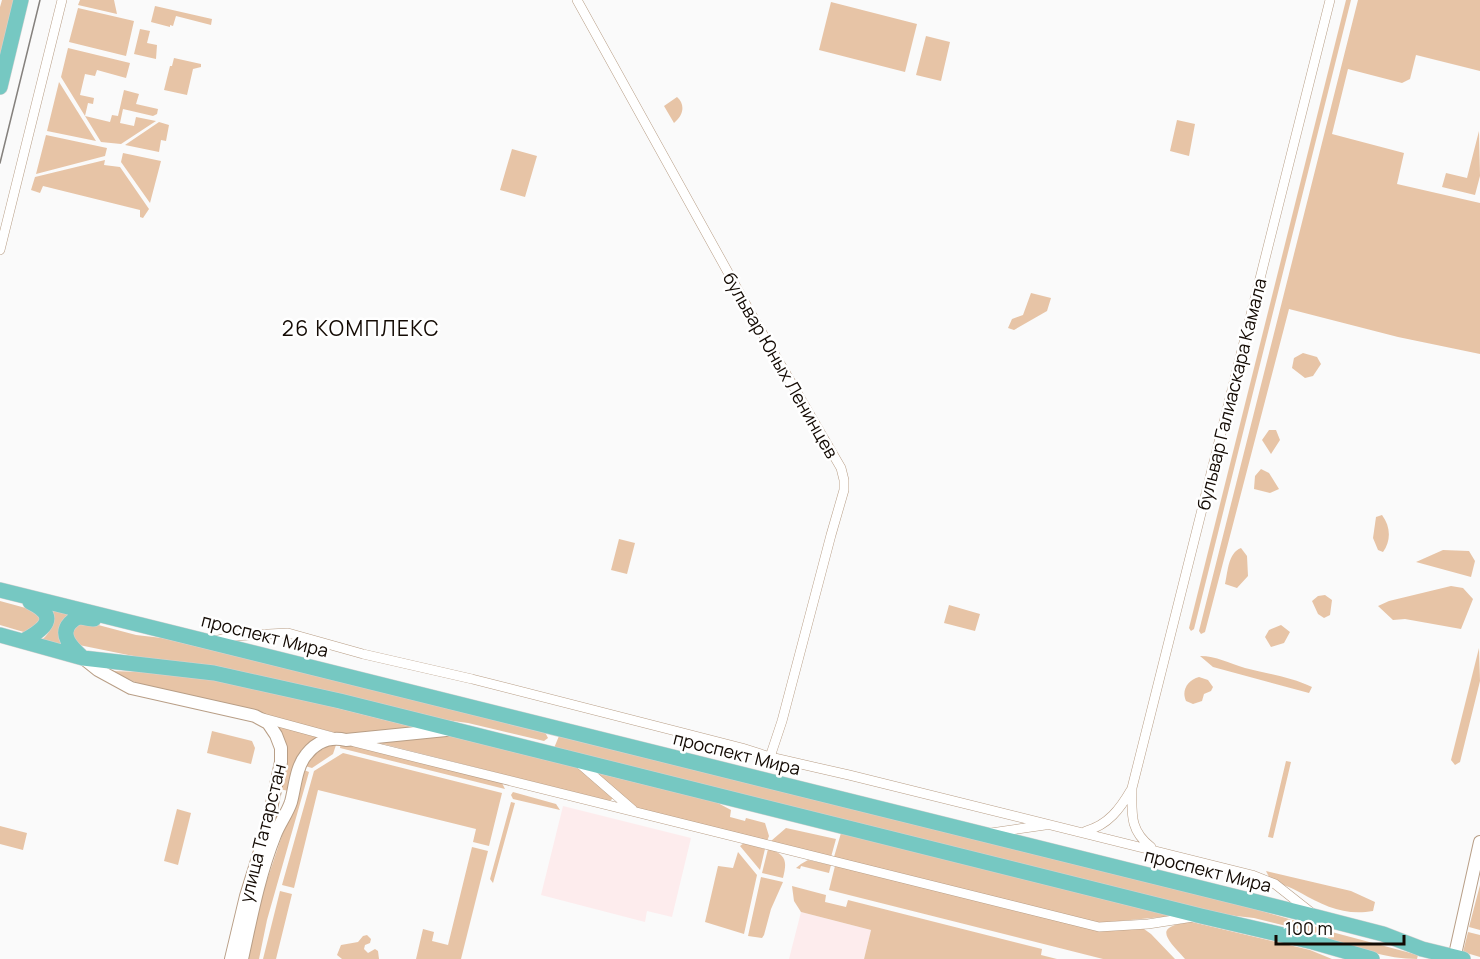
<svg xmlns="http://www.w3.org/2000/svg" width="1480" height="959" font-family="Manrope,sans-serif">
  <style>
    .commercial { fill: #fdeced }
    .green { fill: #e7c4a6 }
    .lines { fill: none; stroke-linecap: round; stroke-linejoin: round }
    .minor-casing { stroke: #b89e86; stroke-width: 10 }
    .tertiary-casing { stroke: #b89e86; stroke-width: 14 }
    .primary-casing { stroke: #d5d3d2; stroke-width: 16 }
    .minor { stroke: #fff; stroke-width: 9 }
    .tertiary { stroke: #fff; stroke-width: 12 }
    .primary { stroke: #76c8c2; stroke-width: 15 }
    .tram { stroke: #85817d; stroke-width: 1.5 }
    .labels { text-anchor: middle; dominant-baseline: central; stroke-width: 5; stroke-linejoin: round; paint-order: stroke }
    .street-label { font-size: 18px; fill: #130a03; stroke: #fff }
    .quarter-label { font-size: 21px; letter-spacing: 1.5px; fill: #130a03; stroke: #fff }
  </style>
  <rect width="100%" height="100%" fill="#fafafa"/>
  <path class="commercial" d="M 563,806 L 691,838 L 672,917 L 647,911 L 645,922 L 541,895 Z
    M 801,912 L 871,930 L 864,959 L 789,959 Z"/>
  <path class="green" d="M 2,0 L 14,0 L 0,61 L 0,7 Z
    M 80,0 L 114,0 L 117,14 L 78,5 Z
    M 1346,0 L 1351,0 L 1194,629 L 1191,631 L 1189,628 Z
    M 1358,0 L 1480,0 L 1480,71 L 1416,55 L 1410,79 L 1402,83 L 1348,69 L 1332,134 L 1404,153 L 1397,184 L 1480,203 L 1480,354 L 1398,337 L 1289,309 L 1205,632 L 1201,634 L 1199,631 Z
    M 831,2 L 917,24 L 905,72 L 819,50 Z
    M 155,6 L 212,19 L 211,25 L 176,16 L 173,26 L 170,25 L 170,27 L 151,22 Z
    M 78,8 L 134,21 L 126,56 L 69,42 Z
    M 140,29 L 150,31 L 147,43 L 157,45 L 156,59 L 134,54 Z
    M 926,36 L 950,42 L 941,81 L 916,75 Z
    M 68,48 L 130,63 L 126,78 L 97,70 L 95,76 L 85,74 L 80,95 L 94,98 L 93,104 L 88,103 L 85,116 L 110,122 L 112,115 L 118,116 L 124,90 L 139,94 L 136,104 L 158,109 L 157,114 L 153,116 L 123,109 L 120,123 L 134,126 L 136,117 L 156,121 L 121,144 L 101,142 L 61,77 Z
    M 174,58 L 201,64 L 201,67 L 193,69 L 187,95 L 164,90 L 170,66 L 172,66 Z
    M 59,82 L 96,141 L 47,131 Z
    M 677,97 C 686,105 683,116 674,123 L 664,106 Z
    M 1177,120 L 1195,124 L 1189,156 L 1170,151 Z
    M 159,122 L 169,125 L 166,141 L 161,140 L 159,152 L 125,145 Z
    M 1479,131 L 1480,176 L 1475,195 L 1442,187 L 1446,173 L 1467,178 Z
    M 46,135 L 107,148 L 105,156 L 36,174 Z
    M 512,149 L 537,156 L 525,197 L 500,190 Z
    M 123,153 L 161,161 L 150,203 L 121,162 Z
    M 105,160 L 104,165 L 120,167 L 149,209 L 143,218 L 140,217 L 140,210 L 43,186 L 40,193 L 31,190 L 35,177 Z
    M 1031,293 L 1051,298 L 1047,311 L 1014,330 L 1008,328 L 1012,319 L 1023,315 Z
    M 1303,353 L 1317,357 L 1321,364 L 1313,376 L 1305,378 L 1292,368 L 1294,358 Z
    M 1269,430 L 1276,430 L 1280,440 L 1271,454 L 1262,440 Z
    M 1261,469 L 1269,473 L 1279,489 L 1270,493 L 1254,489 L 1255,476 Z
    M 1382,515 C 1391,527 1391,541 1383,552 L 1378,550 L 1373,538 L 1376,517 Z
    M 619,539 L 635,543 L 627,574 L 611,570 Z
    M 1241,548 L 1247,556 L 1248,576 L 1237,588 L 1225,584 C 1228,571 1228,553 1241,548 Z
    M 1443,550 L 1469,551 L 1475,561 L 1471,577 L 1416,562 Z
    M 1451,586 L 1463,588 L 1473,599 L 1461,629 L 1405,619 L 1393,620 L 1378,606 L 1389,601 Z
    M 1325,595 L 1332,600 L 1330,615 L 1324,618 L 1318,614 L 1312,601 L 1318,596 Z
    M 0,601 L 33,610 L 41,619 L 27,633 L 0,625 Z
    M 949,605 L 980,614 L 975,631 L 944,623 Z
    M 49,608 L 73,614 L 64,645 L 40,641 C 53,632 52,623 49,608 Z
    M 87,622 L 136,635 L 162,638 L 545,732 L 548,738 L 544,741 L 468,723 L 431,718 L 217,666 L 148,659 L 79,645 L 71,633 L 72,628 Z
    M 1281,625 L 1290,632 L 1284,643 L 1271,647 L 1265,637 L 1269,630 Z
    M 1479,648 L 1480,681 L 1460,762 L 1455,765 L 1451,760 Z
    M 1200,656 C 1217,656 1228,663 1245,668 C 1268,674 1291,677 1312,687 L 1309,693 L 1213,667 Z
    M 112,671 L 170,673 L 233,682 L 417,728 L 345,735 L 153,688 L 135,682 Z
    M 1199,677 L 1208,680 L 1213,687 L 1211,691 L 1204,694 L 1202,701 L 1193,704 L 1186,701 C 1181,690 1188,680 1199,677 Z
    M 276,725 L 320,737 L 289,791 L 279,789 Z
    M 212,731 L 252,741 L 255,748 L 251,764 L 207,753 Z
    M 441,734 L 579,768 L 613,798 L 610,801 L 371,741 Z
    M 559,736 L 1248,907 L 1317,927 L 1318,931 L 1315,933 L 1254,918 L 1218,914 L 554,748 Z
    M 337,742 L 333,754 L 312,768 L 305,766 C 314,754 322,748 337,742 Z
    M 341,742 L 502,783 L 505,789 L 340,748 Z
    M 343,753 L 502,793 L 489,846 L 473,842 L 476,829 L 318,790 L 294,888 L 282,885 L 314,771 Z
    M 1286,761 L 1291,762 L 1273,838 L 1268,837 Z
    M 304,770 L 309,772 L 267,920 L 259,959 L 248,959 L 261,898 Z
    M 597,773 L 716,802 L 731,810 L 730,817 L 745,821 L 746,818 L 765,823 L 769,836 L 767,841 L 637,808 Z
    M 513,792 L 556,804 L 560,810 L 513,799 L 511,795 Z
    M 511,802 L 515,803 L 493,883 L 490,879 Z
    M 177,809 L 191,813 L 178,865 L 164,861 Z
    M 0,826 L 27,833 L 23,850 L 0,844 Z
    M 786,828 L 836,839 L 831,857 L 771,841 Z
    M 841,833 L 1173,916 L 1099,923 L 834,857 Z
    M 744,843 L 765,849 L 760,870 L 740,846 Z
    M 472,847 L 488,851 L 461,959 L 416,959 L 423,929 L 434,932 L 432,941 L 448,945 Z
    M 768,849 C 787,854 787,862 783,878 L 762,873 Z
    M 738,852 L 757,875 L 744,934 L 705,922 L 718,866 L 733,868 Z
    M 808,860 L 831,865 L 829,873 L 801,866 L 800,869 L 796,868 L 801,864 Z
    M 835,866 L 1099,930 L 1144,929 L 1151,934 L 1175,959 L 1103,959 L 829,890 Z
    M 1266,871 L 1351,891 L 1375,902 L 1373,911 C 1345,916 1324,906 1301,893 C 1291,887 1280,884 1270,879 Z
    M 761,877 L 783,882 L 771,909 L 764,935 L 762,938 L 748,936 Z
    M 1480,885 L 1480,930 L 1469,927 Z
    M 792,886 L 826,895 L 825,902 L 846,907 L 848,900 L 1042,949 L 1041,955 L 1057,959 L 864,959 L 871,930 L 801,912 L 794,901 Z
    M 280,891 L 292,894 L 276,959 L 263,959 Z
    M 1192,922 L 1310,950 L 1332,959 L 1185,959 C 1166,938 1152,926 1192,922 Z
    M 1328,931 L 1418,955 L 1417,959 C 1387,959 1357,948 1328,939 Z
    M 1468,932 L 1480,935 L 1480,957 L 1463,952 Z
    M 367,935 L 371,939 L 370,943 L 365,945 L 364,949 L 368,953 L 375,949 L 378,951 L 379,959 L 342,959 L 337,955 L 341,945 L 358,942 L 363,936 Z"/>
  <g class="lines">
    <g class="minor-casing">
      <path id="minor" d="M 577,0 L 750,312 L 841,468 L 844,480 L 844,490 L 831,535 L 782,721 L 770,757
        M 0,250 L 62,0
        M 214,641 L 233,636 L 288,633 L 363,654 L 472,679 L 742,748 L 770,757 L 849,775 L 1252,875 L 1275,884 L 1313,914
        M 263,718 L 333,737
        M 354,742 L 1099,927 L 1148,924 L 1193,917
        M 580,764 L 633,810
        M 1086,831 C 1108,825 1120,809 1131,790
        M 991,833 L 1045,825
        M 1151,847 C 1129,830 1132,813 1132,788 L 1330,0"/>
    </g>
    <g class="tertiary-casing">
      <path id="tertiary" d="M 83,658 L 98,670 L 131,688 L 255,716 L 268,723 L 276,735 L 281,748 L 281,762 L 266,832 L 246,896 L 231,959
        M 242,959 C 251,918 259,875 275,835 C 279,824 287,814 291,802 C 295,787 296,767 306,755 C 316,742 330,736 346,740 L 446,730
        M 1454,959 L 1480,842"/>
    </g>
    <g class="primary-casing">
      <path id="primary" d="M 0,87 L 21,0
        M 0,590 L 1317,917 L 1383,934 L 1422,949 L 1463,959
        M 0,635 L 83,658 L 214,673 L 340,701 L 1201,916 L 1313,942 L 1372,959
        M 23,641 C 45,629 60,617 30,602
        M 81,656 C 72,648 59,635 70,623 C 72,621 76,618 79,617 C 83,617 90,619 94,619"/>
    </g>
    <use href="#minor" class="minor"/>
    <use href="#tertiary" class="tertiary"/>
    <use href="#primary" class="primary"/>
    <path class="tram" d="M 0,163 L 40,0"/>
  </g>
  <g class="labels">
    <g class="street-label">
      <text transform="translate(781 365) rotate(60)">бульвар Юных Ленинцев</text>
      <text transform="translate(1231 394) rotate(-76)">бульвар Галиаскара Камала</text>
      <text transform="translate(265 635) rotate(14)">проспект Мира</text>
      <text transform="translate(737 753) rotate(14)">проспект Мира</text>
      <text transform="translate(262 833) rotate(-76)">улица Татарстан</text>
      <text transform="translate(1208 870) rotate(14)">проспект Мира</text>
    </g>
    <g class="quarter-label">
      <text x="361" y="328">26 КОМПЛЕКС</text>
    </g>
  </g>
  <path d="M1276 935v9h128v-9" fill="none" stroke="#130a03" stroke-width="3"/>
  <text x="1285" y="935" font-size="18" fill="#130a03" stroke="#ffffff" stroke-width="4.5" paint-order="stroke">100 m</text>
</svg>
